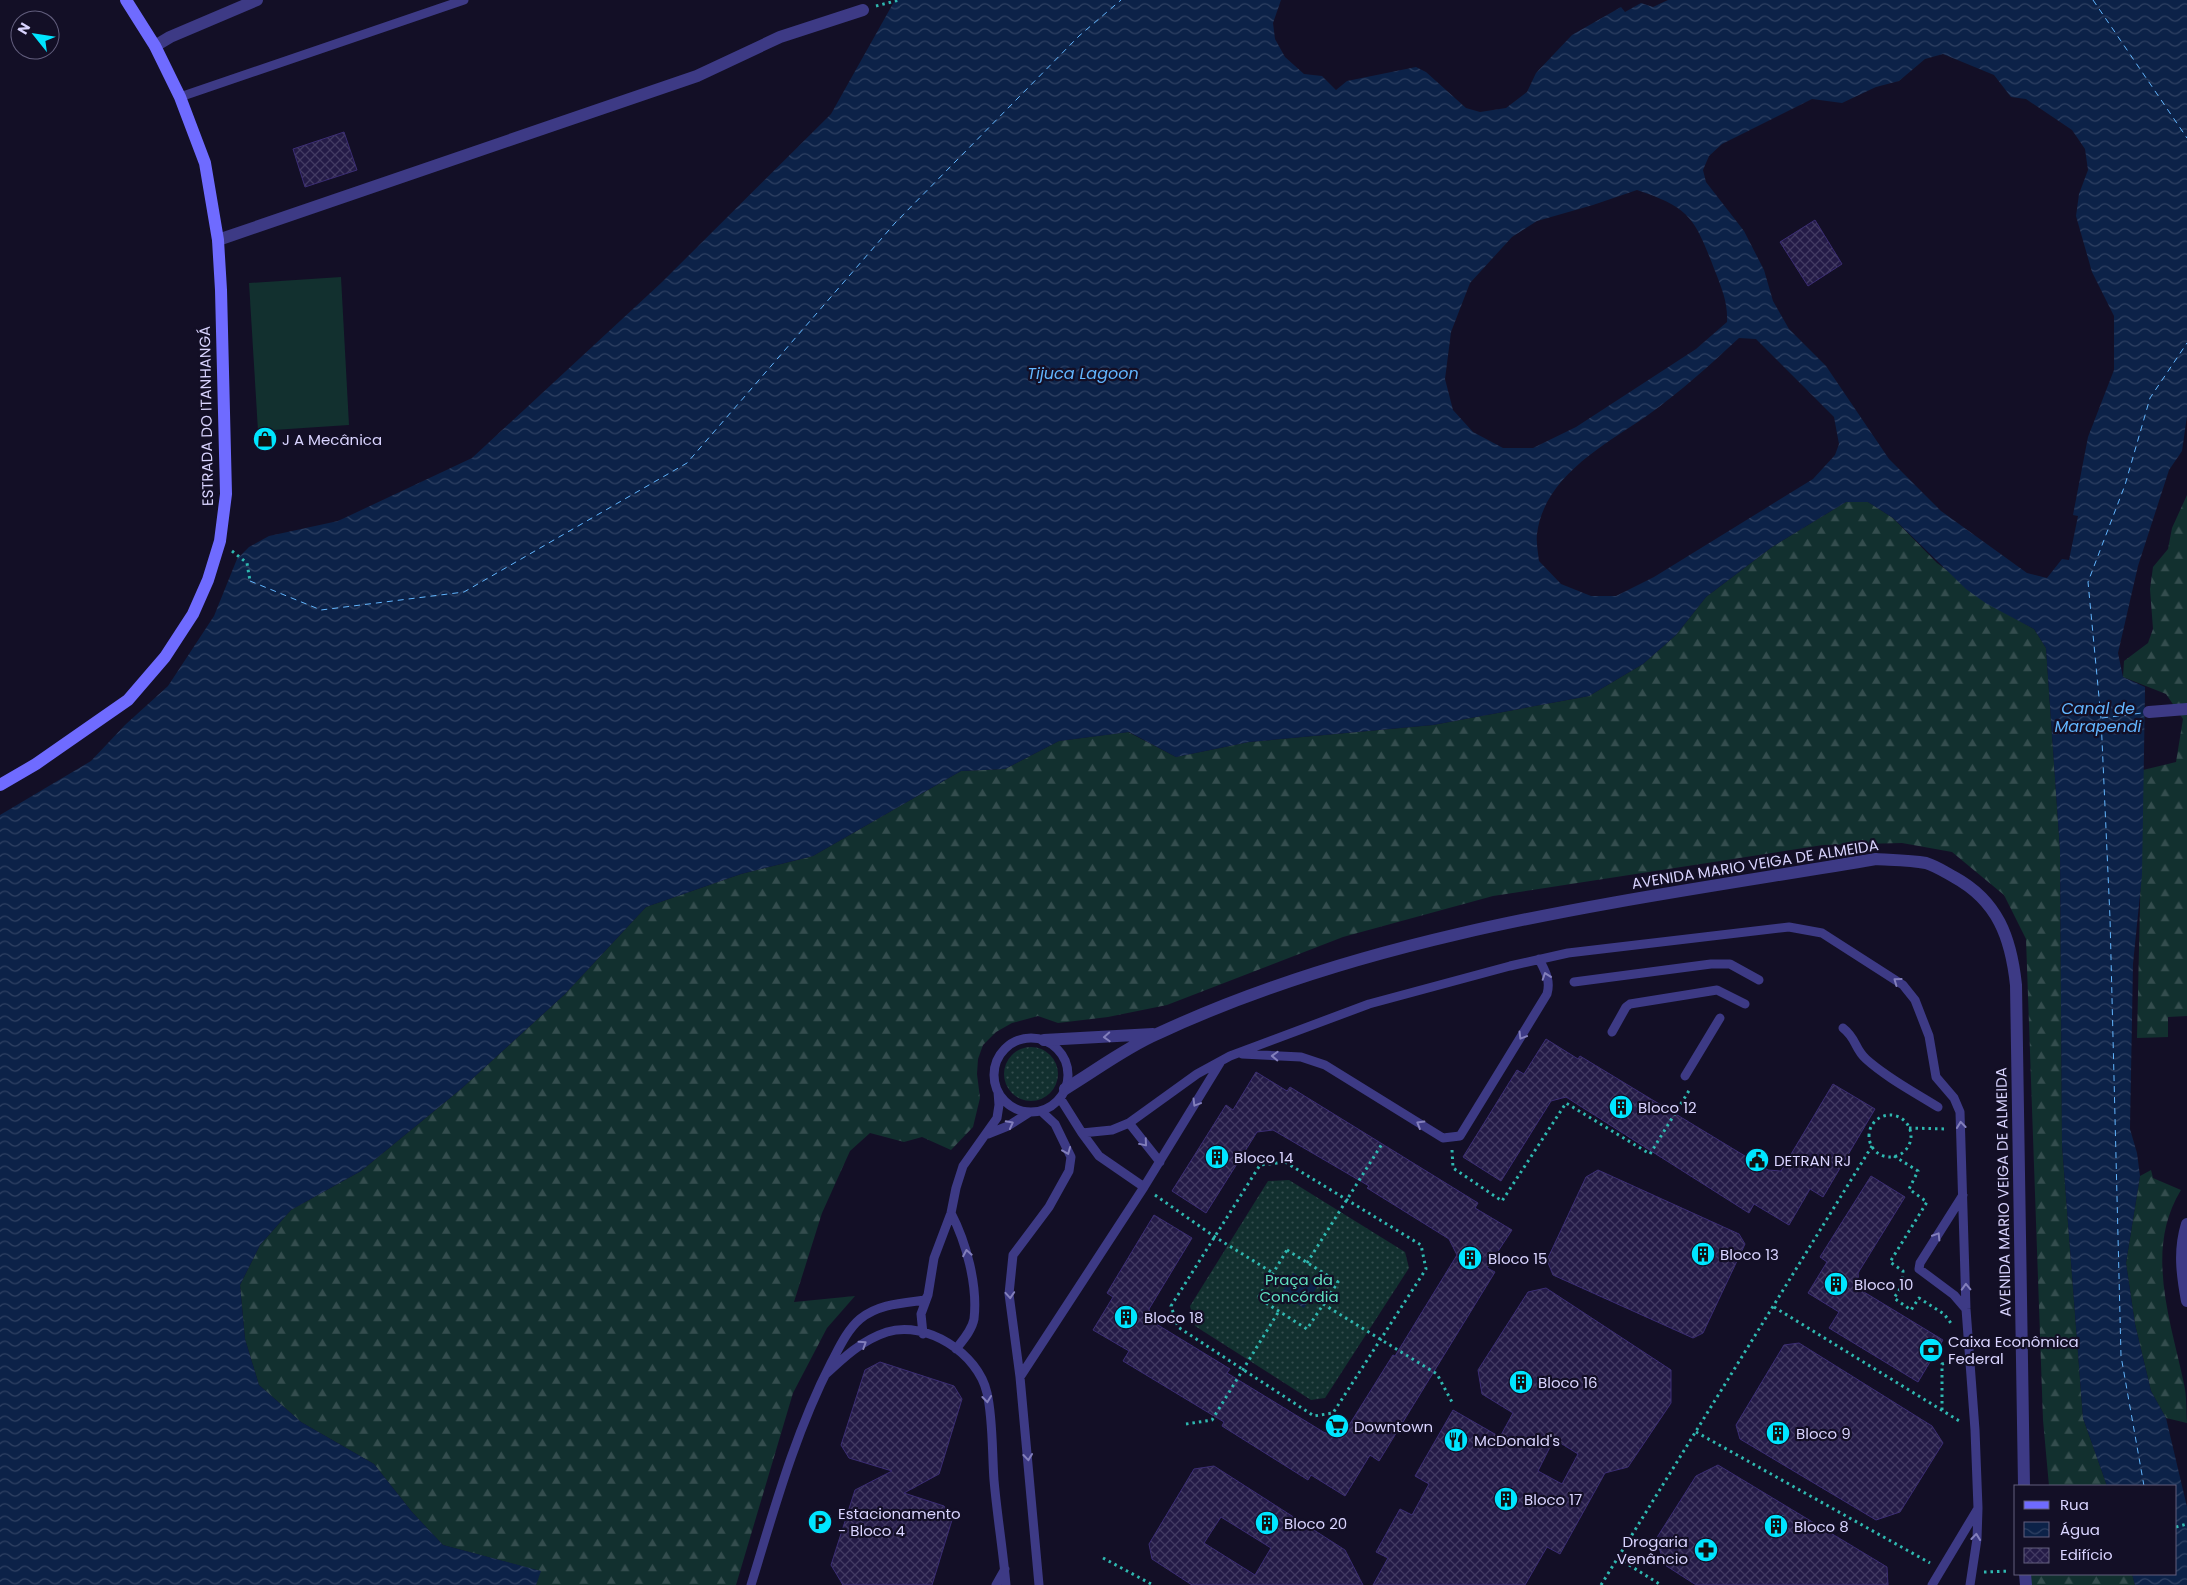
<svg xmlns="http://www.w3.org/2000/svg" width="2187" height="1585" font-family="Poppins,sans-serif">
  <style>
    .grass { fill: url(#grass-dots) }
    .forest { fill: url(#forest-firs) }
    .garden { fill: #12302f }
    .water { fill: url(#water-waves); fill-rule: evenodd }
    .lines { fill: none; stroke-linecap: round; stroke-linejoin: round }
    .ferry { stroke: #62b6ff; stroke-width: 1; stroke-dasharray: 6 5; stroke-linecap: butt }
    .building { fill: url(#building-cross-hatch); stroke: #3b2d73; fill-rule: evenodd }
    .path { stroke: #2fb8b0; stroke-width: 3; stroke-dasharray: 2.5 4; stroke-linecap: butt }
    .service { stroke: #3d3a85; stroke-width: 9 }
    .minor { stroke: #3d3a85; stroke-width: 12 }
    .secondary { stroke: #6f6bff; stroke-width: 12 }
    .oneway { stroke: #837fbc }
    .labels { text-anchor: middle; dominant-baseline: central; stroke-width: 4.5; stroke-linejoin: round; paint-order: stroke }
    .street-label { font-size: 15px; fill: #d9d4ff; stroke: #130f26 }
    .poi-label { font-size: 15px; fill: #d9d4ff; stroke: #130f26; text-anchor: start }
    .park-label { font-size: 15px; fill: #5fe0c0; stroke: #130f26 }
    .water-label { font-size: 16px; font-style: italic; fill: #62b6ff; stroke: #130f26 }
  </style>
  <defs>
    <pattern id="grass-dots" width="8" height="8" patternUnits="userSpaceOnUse" patternTransform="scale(1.25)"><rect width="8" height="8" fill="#12302f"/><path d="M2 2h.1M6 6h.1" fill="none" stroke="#344d4e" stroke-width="1.8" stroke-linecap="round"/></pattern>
    <pattern id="forest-firs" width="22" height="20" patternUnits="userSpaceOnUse" patternTransform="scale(1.25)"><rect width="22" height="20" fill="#12302f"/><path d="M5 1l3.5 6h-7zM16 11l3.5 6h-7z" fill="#344d4e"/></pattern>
    <pattern id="water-waves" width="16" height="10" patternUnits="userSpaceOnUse" patternTransform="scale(1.25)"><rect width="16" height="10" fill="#0c2248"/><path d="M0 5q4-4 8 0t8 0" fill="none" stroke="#2f4163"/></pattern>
    <pattern id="building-cross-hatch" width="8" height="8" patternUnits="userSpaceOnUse" patternTransform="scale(1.25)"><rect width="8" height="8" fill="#241b47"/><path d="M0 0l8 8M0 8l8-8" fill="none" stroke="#433b63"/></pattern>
  </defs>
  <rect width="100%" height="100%" fill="#130f26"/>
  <path class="grass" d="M1004 1074a27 27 0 1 1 54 0a27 27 0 1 1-54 0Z
    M 1289,1180 L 1405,1252 L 1409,1268 L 1325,1398 L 1311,1400 L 1195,1326 L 1190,1306 L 1268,1181 Z"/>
  <path class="forest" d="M 2187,495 L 2187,1016 L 2168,1017 L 2168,1037 L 2137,1038 L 2143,770 L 2176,762 L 2183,719 L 2166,694 L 2123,677 L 2124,661 L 2148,643 L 2153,629 L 2150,589 L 2153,567 L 2168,549 L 2172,528 Z
    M 1846,502 L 1868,502 L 1893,518 L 1937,563 L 2011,616 L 2034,629 L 2046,648 L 2060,850 L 2062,1145 L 2083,1418 L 2107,1486 L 2049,1486 L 2043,1420 L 2026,939 L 2004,895 L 1952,852 L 1902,843 L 1823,845 L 1493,896 L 1343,937 L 1167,1005 L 1108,1017 L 1058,1023 L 1038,1016 L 1012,1023 L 996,1032 L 983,1045 L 978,1059 L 977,1074 L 980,1098 L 973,1127 L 951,1150 L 922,1137 L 904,1142 L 870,1133 L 850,1151 L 822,1213 L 794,1302 L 855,1296 L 827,1328 L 793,1393 L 736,1585 L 536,1585 L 540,1571 L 443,1545 L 412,1512 L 374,1464 L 301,1422 L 259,1385 L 245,1339 L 240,1285 L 260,1245 L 291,1210 L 361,1171 L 461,1089 L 565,994 L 646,907 L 741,874 L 813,856 L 961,771 L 1005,769 L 1059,741 L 1128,732 L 1176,757 L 1249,742 L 1433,725 L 1589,696 L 1643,664 L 1676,635 L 1706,597 L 1772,547 Z
    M 2151,1170 L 2153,1178 L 2181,1190 C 2144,1250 2171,1321 2184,1384 C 2187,1397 2186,1410 2187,1423 L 2166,1418 L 2151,1391 L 2135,1324 L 2126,1263 L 2140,1176 Z
    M 2027,1574 L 2132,1574 L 2135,1585 L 2024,1585 Z"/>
  <path class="garden" d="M 341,277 L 349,425 L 258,431 L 249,283 Z"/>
  <path class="water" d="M 895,0 L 1281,0 L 1273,23 L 1275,39 L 1285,57 L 1304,74 L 1322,76 L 1336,90 L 1347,81 L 1416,67 L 1426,72 L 1466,108 L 1480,112 L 1506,108 L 1527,92 L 1536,73 L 1572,35 L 1621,7 L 1625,12 L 1641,3 L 1653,7 L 1668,0 L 2187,0 L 2187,416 L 2182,451 L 2169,470 L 2138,566 L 2118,653 L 2123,677 L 2145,687 L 2145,691 L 2142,875 L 2133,964 L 2130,1129 L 2137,1153 L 2140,1176 L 2126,1263 L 2135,1324 L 2151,1391 L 2166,1418 L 2187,1507 L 2187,1585 L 2135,1585 L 2132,1574 L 2176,1574 L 2176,1486 L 2107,1486 L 2083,1418 L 2062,1145 L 2060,850 L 2046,648 L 2034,629 L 1987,604 L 1966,589 L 1893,518 L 1868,502 L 1846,502 L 1772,547 L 1706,597 L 1676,635 L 1643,664 L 1589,696 L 1433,725 L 1249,742 L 1176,757 L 1129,732 L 1059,741 L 1005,769 L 961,771 L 813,856 L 741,874 L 646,907 L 565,994 L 461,1089 L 361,1171 L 291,1210 L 260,1245 L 240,1285 L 245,1339 L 259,1385 L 301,1422 L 374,1464 L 412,1512 L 443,1545 L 541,1571 L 536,1585 L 0,1585 L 0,815 L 91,761 L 125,725 L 168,686 L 214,616 L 237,559 L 249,547 L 269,536 L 338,521 L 472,458 L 661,283 L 831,114 ZM 1943,54 L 1994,75 L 2011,97 L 2026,99 L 2072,130 L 2085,149 L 2088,170 L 2079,194 L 2076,216 L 2092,272 L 2114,316 L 2114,370 L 2088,437 L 2073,515 L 2078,516 L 2069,560 L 2062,559 L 2047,578 L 2027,573 L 1941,511 L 1889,459 L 1826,366 L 1789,329 L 1773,301 L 1764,270 L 1744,231 L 1706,182 L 1703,170 L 1709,156 L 1722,144 L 1812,99 L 1842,103 L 1876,87 L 1899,81 L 1925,59 ZM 1637,190 C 1691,208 1695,219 1715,271 C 1722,289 1728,303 1727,322 L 1696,349 L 1576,427 L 1533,448 L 1503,448 L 1473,432 L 1453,410 L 1445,379 L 1451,332 L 1470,283 L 1512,237 L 1537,221 L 1593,205 ZM 1739,338 L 1756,339 L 1834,417 L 1839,444 L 1835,455 L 1813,479 L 1654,577 L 1616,596 L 1591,596 L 1561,584 L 1539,561 C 1538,552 1536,542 1537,534 C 1544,476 1606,444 1648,415 C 1680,392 1710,365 1739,338 Z
    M 1293,1273 L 1317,1287 L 1304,1308 L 1281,1294 Z"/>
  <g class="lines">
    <path class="ferry" d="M 2093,0 L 2187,138
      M 250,581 L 321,610 L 464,592 L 687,463 L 895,223 L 1079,36 L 1121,0
      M 2102,718 L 2142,713
      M 2144,1486 L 2121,1356 L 2110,918 L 2101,718 L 2088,582 L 2125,485 L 2150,398 L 2187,343"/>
  </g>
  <path class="building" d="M 344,132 L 357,170 L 305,187 L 293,149 Z
    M 1815,220 L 1842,264 L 1808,286 L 1780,242 Z
    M 1546,1039 L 1578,1059 L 1580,1056 L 1768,1170 L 1781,1171 L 1833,1084 L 1875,1109 L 1823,1197 L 1810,1189 L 1789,1225 L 1754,1204 L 1749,1213 L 1566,1097 L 1551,1101 L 1501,1181 L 1463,1157 L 1517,1070 L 1524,1074 Z
    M 1256,1072 L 1287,1091 L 1290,1087 L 1478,1203 L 1475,1208 L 1512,1230 L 1487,1268 L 1495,1272 L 1379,1461 L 1370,1455 L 1345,1496 L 1311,1475 L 1308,1480 L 1222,1426 L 1224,1422 L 1123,1361 L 1129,1351 L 1093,1330 L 1113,1297 L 1107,1293 L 1154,1215 L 1192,1238 L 1149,1309 L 1153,1322 L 1230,1369 L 1227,1373 L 1325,1433 L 1346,1430 L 1393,1355 L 1395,1356 L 1457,1255 L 1449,1239 L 1367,1188 L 1369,1186 L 1273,1130 L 1257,1132 L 1206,1213 L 1172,1191 L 1226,1105 L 1233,1110 Z
    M 1598,1170 L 1739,1234 L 1745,1244 L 1703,1333 L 1693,1338 L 1553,1275 L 1547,1260 L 1586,1177 Z
    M 1871,1176 L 1905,1197 L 1858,1273 L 1859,1289 L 1943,1340 L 1918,1382 L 1829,1328 L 1839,1312 L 1808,1293 L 1827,1262 L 1820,1257 Z
    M 1546,1288 L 1671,1370 L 1671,1403 L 1628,1467 L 1605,1473 L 1560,1554 L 1547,1547 L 1525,1585 L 1373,1585 L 1388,1558 L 1376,1552 L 1400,1509 L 1412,1515 L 1429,1484 L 1415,1476 L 1453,1410 L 1500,1437 L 1513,1413 L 1482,1394 L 1478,1370 L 1528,1292 ZM 1554,1439 L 1578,1454 L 1562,1484 L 1538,1471 Z
    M 1799,1343 L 1932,1426 L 1943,1443 L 1900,1512 L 1876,1520 L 1740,1439 L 1736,1425 L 1784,1345 Z
    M 880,1362 L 954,1386 L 962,1399 L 939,1474 L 904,1493 L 944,1506 L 952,1520 L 932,1585 L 843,1585 L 831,1565 L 855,1490 L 892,1471 L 849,1458 L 841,1445 L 865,1370 Z
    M 1718,1465 L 1887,1567 L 1888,1585 L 1696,1585 L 1665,1565 L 1656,1539 L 1696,1476 Z
    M 1214,1466 L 1345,1550 L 1363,1585 L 1192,1585 L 1152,1559 L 1149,1544 L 1194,1469 ZM 1221,1517 L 1271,1548 L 1255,1575 L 1204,1543 Z"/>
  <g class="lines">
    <path class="path" d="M 876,6 L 899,0
      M 232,551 L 247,563 L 250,581
      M1869 1136a21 21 0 1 1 42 0a21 21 0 1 1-42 0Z
      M 1909,1128 L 1948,1129
      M 1452,1150 L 1453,1168 L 1502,1201 L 1566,1103 L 1650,1154 L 1690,1089
      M 1894,1156 L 1918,1171 L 1909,1189 L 1927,1202 L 1890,1262 L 1903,1271 L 1902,1286 L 1894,1298 L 1911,1310 L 1919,1298 L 1944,1314 L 1953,1326
      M 1285,1162 L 1421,1245 L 1426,1269 L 1333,1413 L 1314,1416 L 1178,1327 L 1171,1306 L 1260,1165 Z
      M 1155,1195 L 1215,1237 L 1273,1273
      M 1287,1250 L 1338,1282 L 1307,1329 L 1258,1298 Z
      M 1307,1263 L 1382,1144
      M 1323,1304 L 1437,1374 L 1453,1404
      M 1774,1307 L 1961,1422
      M 1942,1410 L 1942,1364 L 1956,1360
      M 1186,1424 L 1212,1420 L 1279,1311
      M 1696,1432 L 1930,1563
      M 2176,1527 L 2187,1524
      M 1103,1558 L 1153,1585
      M 1618,1558 L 1661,1585
      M 1984,1572 L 2010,1571
      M 1601,1585 L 1872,1146"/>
    <path class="service" d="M 180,97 L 464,0
      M 1574,982 L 1711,964 L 1730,964 L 1759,980
      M 1843,1028 C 1857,1039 1854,1048 1866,1059 C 1887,1078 1914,1092 1938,1107
      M 1612,1032 L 1626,1007 L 1630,1004 L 1717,990 L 1745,1004
      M994 1075a37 37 0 1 1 74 0a37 37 0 1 1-74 0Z
      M 1242,1054 L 1301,1057 L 1325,1065 L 1443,1138 L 1460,1136 L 1547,994 C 1551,980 1545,971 1539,959
      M 1685,1076 L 1720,1018
      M 1060,1098 L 1082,1133 L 1112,1130 L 1129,1123 L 1197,1074 L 1230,1056 L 1369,1004 L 1510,966 L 1568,953 L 1789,927 L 1822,933 L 1903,985 L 1915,1000 L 1929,1036 L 1936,1077 L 1954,1098 L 1960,1112 L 1966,1309 L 1975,1430 L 1978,1508 L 1977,1539 L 1970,1585
      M 1129,1123 L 1160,1162
      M 1082,1133 L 1099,1156 L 1144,1187
      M 988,1134 L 1008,1126 L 1030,1112
      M 1963,1195 L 1920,1263 L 1919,1269 L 1954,1295 L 1966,1309
      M 951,1213 C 966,1242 978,1285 974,1319 C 972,1330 963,1340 956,1349
      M 923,1334 L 921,1314 L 928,1295 L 934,1258 L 951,1213 L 956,1188 L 963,1166 L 997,1118 L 999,1105 L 998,1092
      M 825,1375 C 843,1358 862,1340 887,1332 C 926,1320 978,1353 987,1393 C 993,1418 992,1453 994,1480 C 997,1515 1003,1550 1006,1585
      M 1020,1377 L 1144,1187 L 1220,1063
      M 751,1585 C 774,1510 795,1433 831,1363 C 839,1348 847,1330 860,1319 C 878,1304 903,1303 925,1300 L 928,1295
      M 996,1585 L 1005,1569
      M 1039,1585 L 1020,1377 L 1009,1294 L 1013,1255 L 1049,1207 L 1069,1171 L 1071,1157 L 1055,1124 L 1041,1111
      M 1932,1585 L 1977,1510"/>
    <path class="minor" d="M 155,46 L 170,37 L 257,0
      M 218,240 L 697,76 L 780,37 L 863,10
      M 2149,712 L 2187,709
      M 1044,1040 L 1153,1034
      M 1065,1089 C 1095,1071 1125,1048 1157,1034 C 1382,929 1634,900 1876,859 C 1892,860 1910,860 1926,863 C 1936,866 1945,872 1954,877 C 1998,901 2011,938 2016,985 L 2024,1486
      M 2187,1224 C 2179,1250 2182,1274 2187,1301
      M 2025,1574 L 2026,1585"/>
    <path class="secondary" d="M 0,785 L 36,764 L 128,700 L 165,657 L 193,614 L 208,580 L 220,541 L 226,494 L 221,290 L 218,240 L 205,163 L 180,97 L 155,46 L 126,0"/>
  </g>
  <defs><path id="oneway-chevron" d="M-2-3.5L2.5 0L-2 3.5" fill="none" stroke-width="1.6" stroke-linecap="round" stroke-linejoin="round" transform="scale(1.25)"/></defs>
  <g class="oneway">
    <use href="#oneway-chevron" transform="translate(1546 976) rotate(-109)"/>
    <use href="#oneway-chevron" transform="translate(1897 981) rotate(-144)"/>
    <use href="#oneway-chevron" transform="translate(1522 1036) rotate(121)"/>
    <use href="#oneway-chevron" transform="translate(1107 1037) rotate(177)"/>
    <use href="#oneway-chevron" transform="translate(1275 1056) rotate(-178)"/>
    <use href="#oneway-chevron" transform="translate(1196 1103) rotate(121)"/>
    <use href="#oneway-chevron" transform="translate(1010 1124) rotate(-28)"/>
    <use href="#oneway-chevron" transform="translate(1420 1124) rotate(-149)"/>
    <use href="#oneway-chevron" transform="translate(1961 1125) rotate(-96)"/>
    <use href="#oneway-chevron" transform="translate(1144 1143) rotate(50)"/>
    <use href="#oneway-chevron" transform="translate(1067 1151) rotate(68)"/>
    <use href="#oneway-chevron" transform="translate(1937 1236) rotate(-58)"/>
    <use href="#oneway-chevron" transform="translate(967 1253) rotate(-100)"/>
    <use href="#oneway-chevron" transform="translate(1966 1287) rotate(-92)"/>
    <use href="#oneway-chevron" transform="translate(1010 1295) rotate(86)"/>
    <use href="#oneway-chevron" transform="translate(863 1344) rotate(-33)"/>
    <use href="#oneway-chevron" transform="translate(987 1399) rotate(84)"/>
    <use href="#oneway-chevron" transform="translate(1028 1457) rotate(84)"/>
    <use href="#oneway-chevron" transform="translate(1976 1537) rotate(-84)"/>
  </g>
  <defs>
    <g id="shop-disc" transform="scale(1.25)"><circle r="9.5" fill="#00e5ff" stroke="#130f26"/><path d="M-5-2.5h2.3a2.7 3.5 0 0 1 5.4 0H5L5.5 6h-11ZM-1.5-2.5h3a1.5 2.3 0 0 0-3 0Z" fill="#111"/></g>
    <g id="building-disc" transform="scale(1.25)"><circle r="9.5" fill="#00e5ff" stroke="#130f26"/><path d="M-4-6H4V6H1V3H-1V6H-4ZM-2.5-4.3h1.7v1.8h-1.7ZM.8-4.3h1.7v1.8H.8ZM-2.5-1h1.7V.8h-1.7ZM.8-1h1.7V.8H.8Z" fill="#111"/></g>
    <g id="civic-disc" transform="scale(1.25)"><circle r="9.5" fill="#00e5ff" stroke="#130f26"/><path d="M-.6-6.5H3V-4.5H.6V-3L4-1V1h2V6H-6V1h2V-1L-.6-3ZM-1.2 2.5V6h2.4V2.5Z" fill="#111"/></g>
    <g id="bank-disc" transform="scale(1.25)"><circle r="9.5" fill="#00e5ff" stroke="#130f26"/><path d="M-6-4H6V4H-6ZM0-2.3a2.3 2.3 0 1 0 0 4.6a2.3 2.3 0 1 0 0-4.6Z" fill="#111"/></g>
    <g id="supermarket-disc" transform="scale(1.25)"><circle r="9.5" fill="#00e5ff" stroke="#130f26"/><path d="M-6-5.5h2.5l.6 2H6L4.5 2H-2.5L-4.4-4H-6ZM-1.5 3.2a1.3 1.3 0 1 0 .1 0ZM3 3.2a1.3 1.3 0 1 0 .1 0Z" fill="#111"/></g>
    <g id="restaurant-disc" transform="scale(1.25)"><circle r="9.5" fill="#00e5ff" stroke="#130f26"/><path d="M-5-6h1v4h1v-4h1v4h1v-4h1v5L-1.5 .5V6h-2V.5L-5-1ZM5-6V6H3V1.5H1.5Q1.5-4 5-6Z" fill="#111"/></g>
    <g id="parking-disc" transform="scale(1.25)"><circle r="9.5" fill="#00e5ff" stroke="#130f26"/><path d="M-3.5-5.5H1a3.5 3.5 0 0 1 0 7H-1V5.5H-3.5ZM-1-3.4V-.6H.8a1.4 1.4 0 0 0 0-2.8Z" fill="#111"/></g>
    <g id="pharmacy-disc" transform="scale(1.25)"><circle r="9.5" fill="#00e5ff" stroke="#130f26"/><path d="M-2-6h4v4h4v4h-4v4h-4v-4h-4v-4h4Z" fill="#111"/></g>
  </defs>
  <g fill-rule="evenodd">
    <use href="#shop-disc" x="265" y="439"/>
    <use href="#building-disc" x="1621" y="1107"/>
    <use href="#building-disc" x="1217" y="1157"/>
    <use href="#civic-disc" x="1757" y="1160"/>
    <use href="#building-disc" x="1703" y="1254"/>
    <use href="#building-disc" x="1470" y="1258"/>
    <use href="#building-disc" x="1836" y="1284"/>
    <use href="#building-disc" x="1126" y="1317"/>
    <use href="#bank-disc" x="1931" y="1350"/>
    <use href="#building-disc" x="1521" y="1382"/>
    <use href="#supermarket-disc" x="1337" y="1426"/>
    <use href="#building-disc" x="1778" y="1433"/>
    <use href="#restaurant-disc" x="1456" y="1440"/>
    <use href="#building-disc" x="1506" y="1499"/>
    <use href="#parking-disc" x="820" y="1522"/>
    <use href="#building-disc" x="1267" y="1523"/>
    <use href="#building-disc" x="1776" y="1526"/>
    <use href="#pharmacy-disc" x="1706" y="1550"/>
  </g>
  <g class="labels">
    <g class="street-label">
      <text transform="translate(206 416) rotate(-91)">ESTRADA DO ITANHANGÁ</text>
      <text transform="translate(1755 864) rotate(-9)">AVENIDA MARIO VEIGA DE ALMEIDA</text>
      <text transform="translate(2003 1192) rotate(-91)">AVENIDA MARIO VEIGA DE ALMEIDA</text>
    </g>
    <g class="poi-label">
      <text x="282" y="439">J A Mecânica</text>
      <text x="1638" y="1107">Bloco 12</text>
      <text x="1234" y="1157">Bloco 14</text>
      <text x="1774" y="1160">DETRAN RJ</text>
      <text x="1720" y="1254">Bloco 13</text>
      <text x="1488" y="1258">Bloco 15</text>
      <text x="1854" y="1284">Bloco 10</text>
      <text x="1144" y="1317">Bloco 18</text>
      <text x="1948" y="1341">Caixa Econômica<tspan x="1948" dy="17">Federal</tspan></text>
      <text x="1538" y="1382">Bloco 16</text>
      <text x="1354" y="1426">Downtown</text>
      <text x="1796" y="1433">Bloco 9</text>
      <text x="1474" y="1440">McDonald's</text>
      <text x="1524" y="1499">Bloco 17</text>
      <text x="838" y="1513">Estacionamento<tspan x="838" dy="17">- Bloco 4</tspan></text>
      <text x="1284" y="1523">Bloco 20</text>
      <text x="1794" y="1526">Bloco 8</text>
      <text x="1688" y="1541" text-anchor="end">Drogaria<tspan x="1688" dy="17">Venâncio</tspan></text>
    </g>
    <g class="park-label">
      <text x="1299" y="1279">Praça da<tspan x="1299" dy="17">Concórdia</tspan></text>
    </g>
    <g class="water-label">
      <text x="1083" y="373">Tijuca Lagoon</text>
      <text x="2098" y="708">Canal de<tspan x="2098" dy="18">Marapendi</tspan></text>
    </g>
  </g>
  <rect x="2014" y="1485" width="162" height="90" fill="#130f26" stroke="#625e7d"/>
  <rect x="2024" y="1501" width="25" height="8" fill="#6f6bff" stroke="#625e7d"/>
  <text x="2060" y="1510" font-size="15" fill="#d9d4ff">Rua</text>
  <rect x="2024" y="1522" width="25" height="15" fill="url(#water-waves)" stroke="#625e7d"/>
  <text x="2060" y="1535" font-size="15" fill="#d9d4ff">Água</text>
  <rect x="2024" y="1548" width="25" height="15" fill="url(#building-cross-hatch)" stroke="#625e7d"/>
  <text x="2060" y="1560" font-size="15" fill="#d9d4ff">Edifício</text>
  <g transform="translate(35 35) rotate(300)"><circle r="24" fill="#130f26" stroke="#625e7d"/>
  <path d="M0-4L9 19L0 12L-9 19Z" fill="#00e5ff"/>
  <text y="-8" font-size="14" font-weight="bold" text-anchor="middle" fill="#d9d4ff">N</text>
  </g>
</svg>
